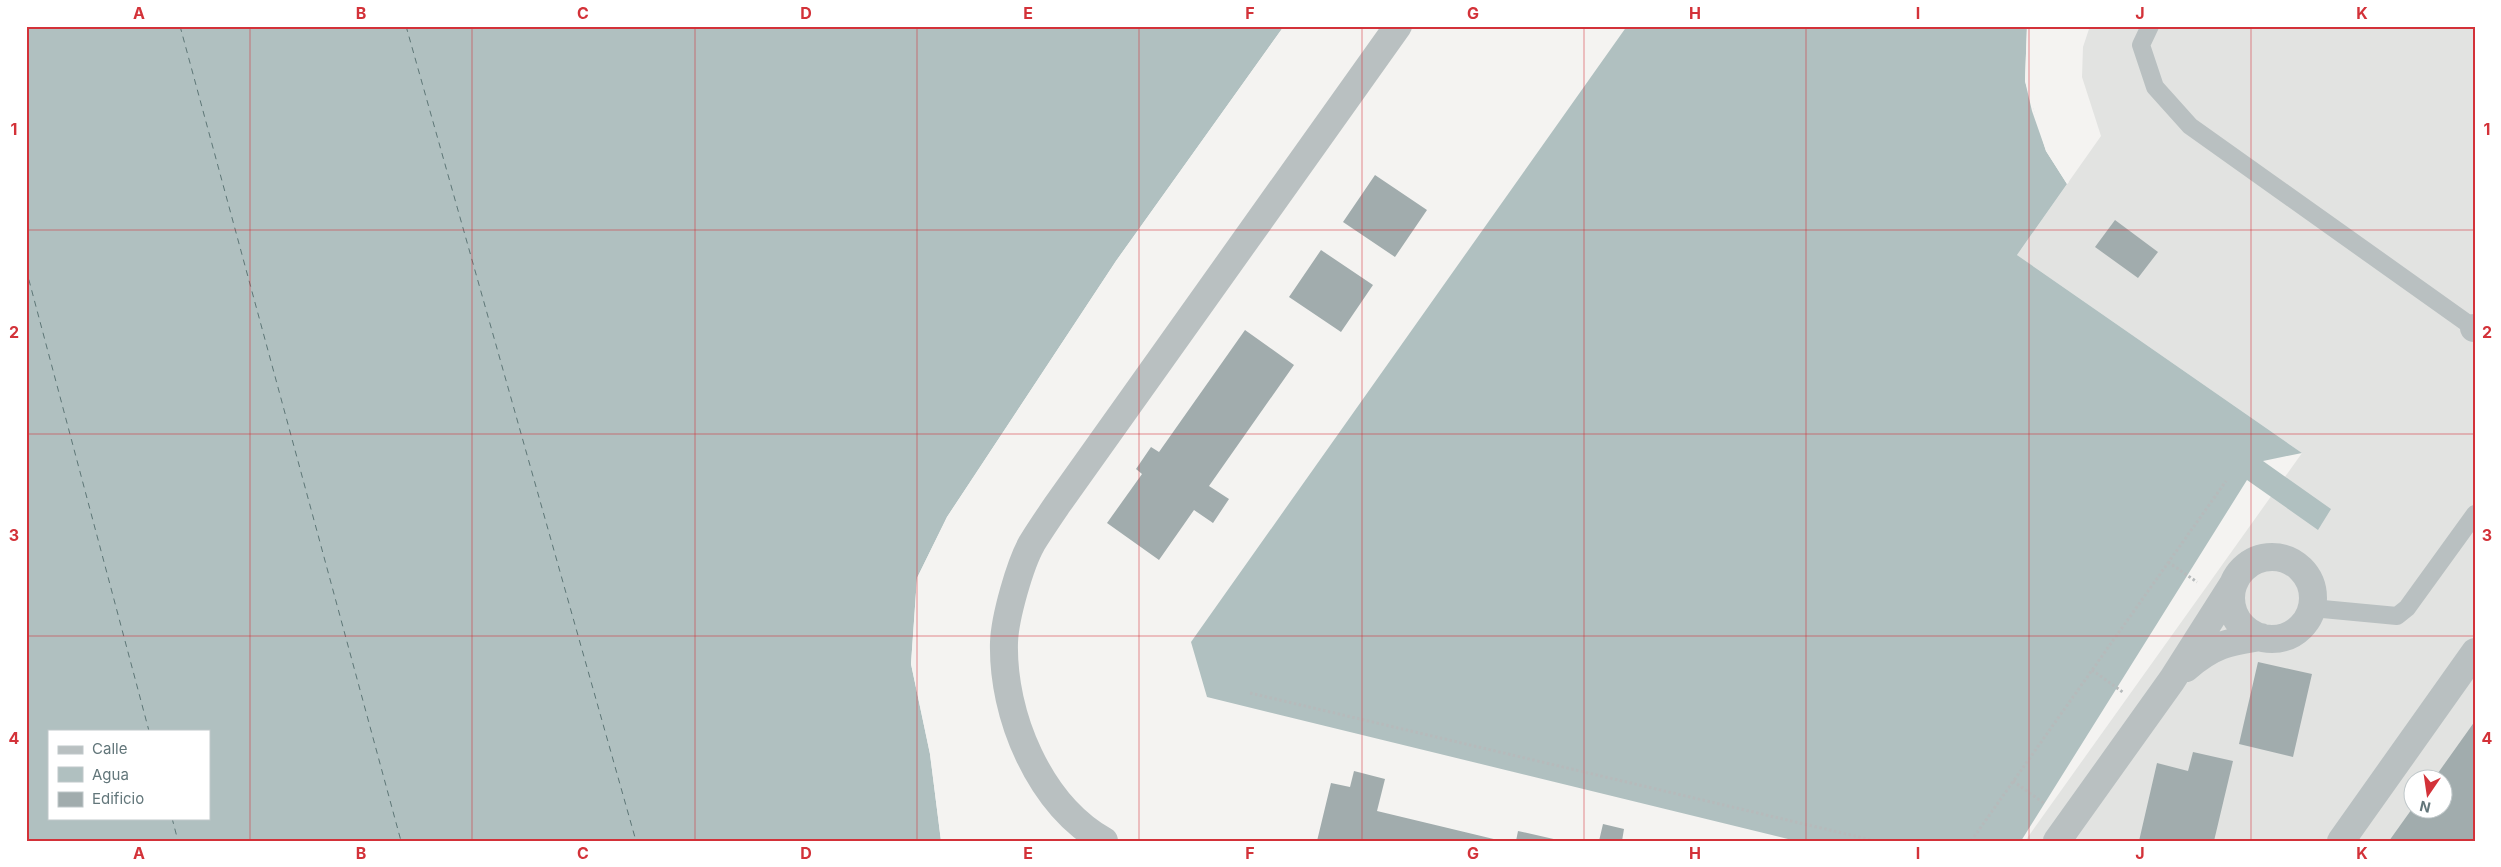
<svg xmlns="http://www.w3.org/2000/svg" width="2501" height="867" font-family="Inter,sans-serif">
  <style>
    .built { fill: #e2e3e1; fill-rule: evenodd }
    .water { fill: #b0c0c0; fill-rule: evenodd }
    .pier { fill: #f4f3f1 }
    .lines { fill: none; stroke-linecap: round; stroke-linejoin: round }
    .ferry { stroke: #5d7676; stroke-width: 1; stroke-dasharray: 6 5; stroke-linecap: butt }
    .building { fill: #a1acad }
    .path { stroke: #b6babb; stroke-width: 3; stroke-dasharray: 2.5 2.5; stroke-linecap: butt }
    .lane { stroke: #b9c0c1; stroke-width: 18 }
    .street { stroke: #b9c0c1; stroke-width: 28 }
    .grid { fill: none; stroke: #d33239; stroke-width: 1; stroke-opacity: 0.55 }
    .neatline { fill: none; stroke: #d33239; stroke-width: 2 }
    .grid-label { font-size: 16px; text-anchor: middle; font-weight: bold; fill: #d33239 }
  </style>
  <rect width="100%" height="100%" fill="#f4f3f1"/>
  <path class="built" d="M 2090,26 L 2475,26 L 2475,841 L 2025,841 L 2302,453 L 2017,255 L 2101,136 L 2082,77 L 2083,47 ZM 2414,780 L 2444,780 L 2444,810 L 2414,810 Z"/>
  <path class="water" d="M 26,26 L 1284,26 L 1116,261 L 947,517 L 917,578 L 911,664 L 930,754 L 941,841 L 26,841 ZM 49,731 L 209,731 L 209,818 L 49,818 Z
    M 1627,26 L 2027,26 L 2025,81 L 2046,151 L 2067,184 L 2017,255 L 2302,453 L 2263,461 L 2331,509 L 2318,530 L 2247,480 L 2021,841 L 1796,841 L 1207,697 L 1191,642 Z"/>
  <path class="pier" d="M 1284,26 L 1287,26 L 1118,263 L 949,519 L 920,579 L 914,664 L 933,753 L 944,841 L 941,841 L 930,754 L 911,664 L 917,578 L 947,517 L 1116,261 Z
    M 2027,26 L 2030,26 L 2028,81 L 2034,110 L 2048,150 L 2069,182 L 2067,184 L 2046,151 L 2032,111 L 2025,81 Z"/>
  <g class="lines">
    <path class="ferry" d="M 180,26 L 401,841
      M 406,26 L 636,841
      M 26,269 L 149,731
      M 172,818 L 178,841"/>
  </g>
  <path class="building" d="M 1375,175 L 1427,210 L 1395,257 L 1343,222 Z
    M 2115,220 L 2158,252 L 2138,278 L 2095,247 Z
    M 1321,250 L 1373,285 L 1341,332 L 1289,297 Z
    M 1245,330 L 1294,365 L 1209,486 L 1229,499 L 1213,523 L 1194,510 L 1159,560 L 1107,523 L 1142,474 L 1136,469 L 1151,447 L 1159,452 Z
    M 2258,662 L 2312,674 L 2293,757 L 2239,744 Z
    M 2475,721 L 2475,841 L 2389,841 L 2414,806 L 2414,810 L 2444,810 L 2444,780 L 2433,780 Z
    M 2193,752 L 2233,761 L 2214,841 L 2139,841 L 2157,763 L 2188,771 Z
    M 1354,771 L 1385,779 L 1377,811 L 1502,841 L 1317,841 L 1331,783 L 1350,787 Z
    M 1603,824 L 1624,829 L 1622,841 L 1599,841 Z
    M 1518,831 L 1558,840 L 1558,841 L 1516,841 Z"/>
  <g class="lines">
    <path class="path" d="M 2168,562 L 2197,582
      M 2092,670 L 2124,693
      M 1250,693 L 1876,841
      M 2013,781 L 2045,804
      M 1971,841 L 2226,481"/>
    <path class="lane" d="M 2150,26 L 2141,45 L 2155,87 L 2190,126 L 2474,328
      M 2312,608 L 2397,616 L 2407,608 L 2475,514"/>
    <path class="street" d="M 2474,328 L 2475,328
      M2231 598a41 41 0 1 1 82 0a41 41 0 1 1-82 0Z
      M 2186,668 C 2213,645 2227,642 2261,637
      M 1104,841 C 1039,804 1002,715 1004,642 C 1005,617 1020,564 1032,543 C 1040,530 1049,517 1057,505 L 1398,26
      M 2057,841 L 2172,680 L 2235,581
      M 2341,841 L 2475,652"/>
  </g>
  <path class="grid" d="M 250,26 L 250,841M 472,26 L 472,841M 695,26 L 695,841M 917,26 L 917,841M 1139,26 L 1139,841M 1362,26 L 1362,841M 1584,26 L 1584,841M 1806,26 L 1806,841M 2029,26 L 2029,841M 2251,26 L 2251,841M 26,230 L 2475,230M 26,434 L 2475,434M 26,636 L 2475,636"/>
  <rect width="2501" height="867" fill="none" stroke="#ffffff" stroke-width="55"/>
  <rect x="48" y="730" width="162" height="90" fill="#ffffff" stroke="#c0c8ca"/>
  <rect x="58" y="746" width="25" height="8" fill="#b9c0c1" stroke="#c0c8ca"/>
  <text x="92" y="754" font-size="15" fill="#62767a">Calle</text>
  <rect x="58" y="767" width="25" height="15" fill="#b0c0c0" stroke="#c0c8ca"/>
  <text x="92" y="780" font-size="15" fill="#62767a">Agua</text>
  <rect x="58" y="792" width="25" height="15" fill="#a1acad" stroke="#c0c8ca"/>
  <text x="92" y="804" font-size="15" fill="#62767a">Edificio</text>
  <g transform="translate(2428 794) rotate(193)"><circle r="24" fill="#ffffff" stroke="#c0c8ca"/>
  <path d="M0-4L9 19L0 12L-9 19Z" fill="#d33239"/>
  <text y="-8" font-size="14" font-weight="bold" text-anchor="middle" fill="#62767a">N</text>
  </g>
  <rect x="28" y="28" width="2446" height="812" class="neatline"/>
  <g class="grid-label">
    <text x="139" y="19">A</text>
    <text x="361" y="19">B</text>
    <text x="583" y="19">C</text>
    <text x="806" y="19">D</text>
    <text x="1028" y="19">E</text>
    <text x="1250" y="19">F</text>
    <text x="1473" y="19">G</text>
    <text x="1695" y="19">H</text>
    <text x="1918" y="19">I</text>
    <text x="2140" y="19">J</text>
    <text x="2362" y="19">K</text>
    <text x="14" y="135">1</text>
    <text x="2487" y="135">1</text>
    <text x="14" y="338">2</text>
    <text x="2487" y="338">2</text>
    <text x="14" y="541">3</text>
    <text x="2487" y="541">3</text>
    <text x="14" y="744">4</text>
    <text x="2487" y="744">4</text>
    <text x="139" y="859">A</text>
    <text x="361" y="859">B</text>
    <text x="583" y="859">C</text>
    <text x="806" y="859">D</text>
    <text x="1028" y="859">E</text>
    <text x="1250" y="859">F</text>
    <text x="1473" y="859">G</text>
    <text x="1695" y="859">H</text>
    <text x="1918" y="859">I</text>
    <text x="2140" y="859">J</text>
    <text x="2362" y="859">K</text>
  </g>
</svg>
